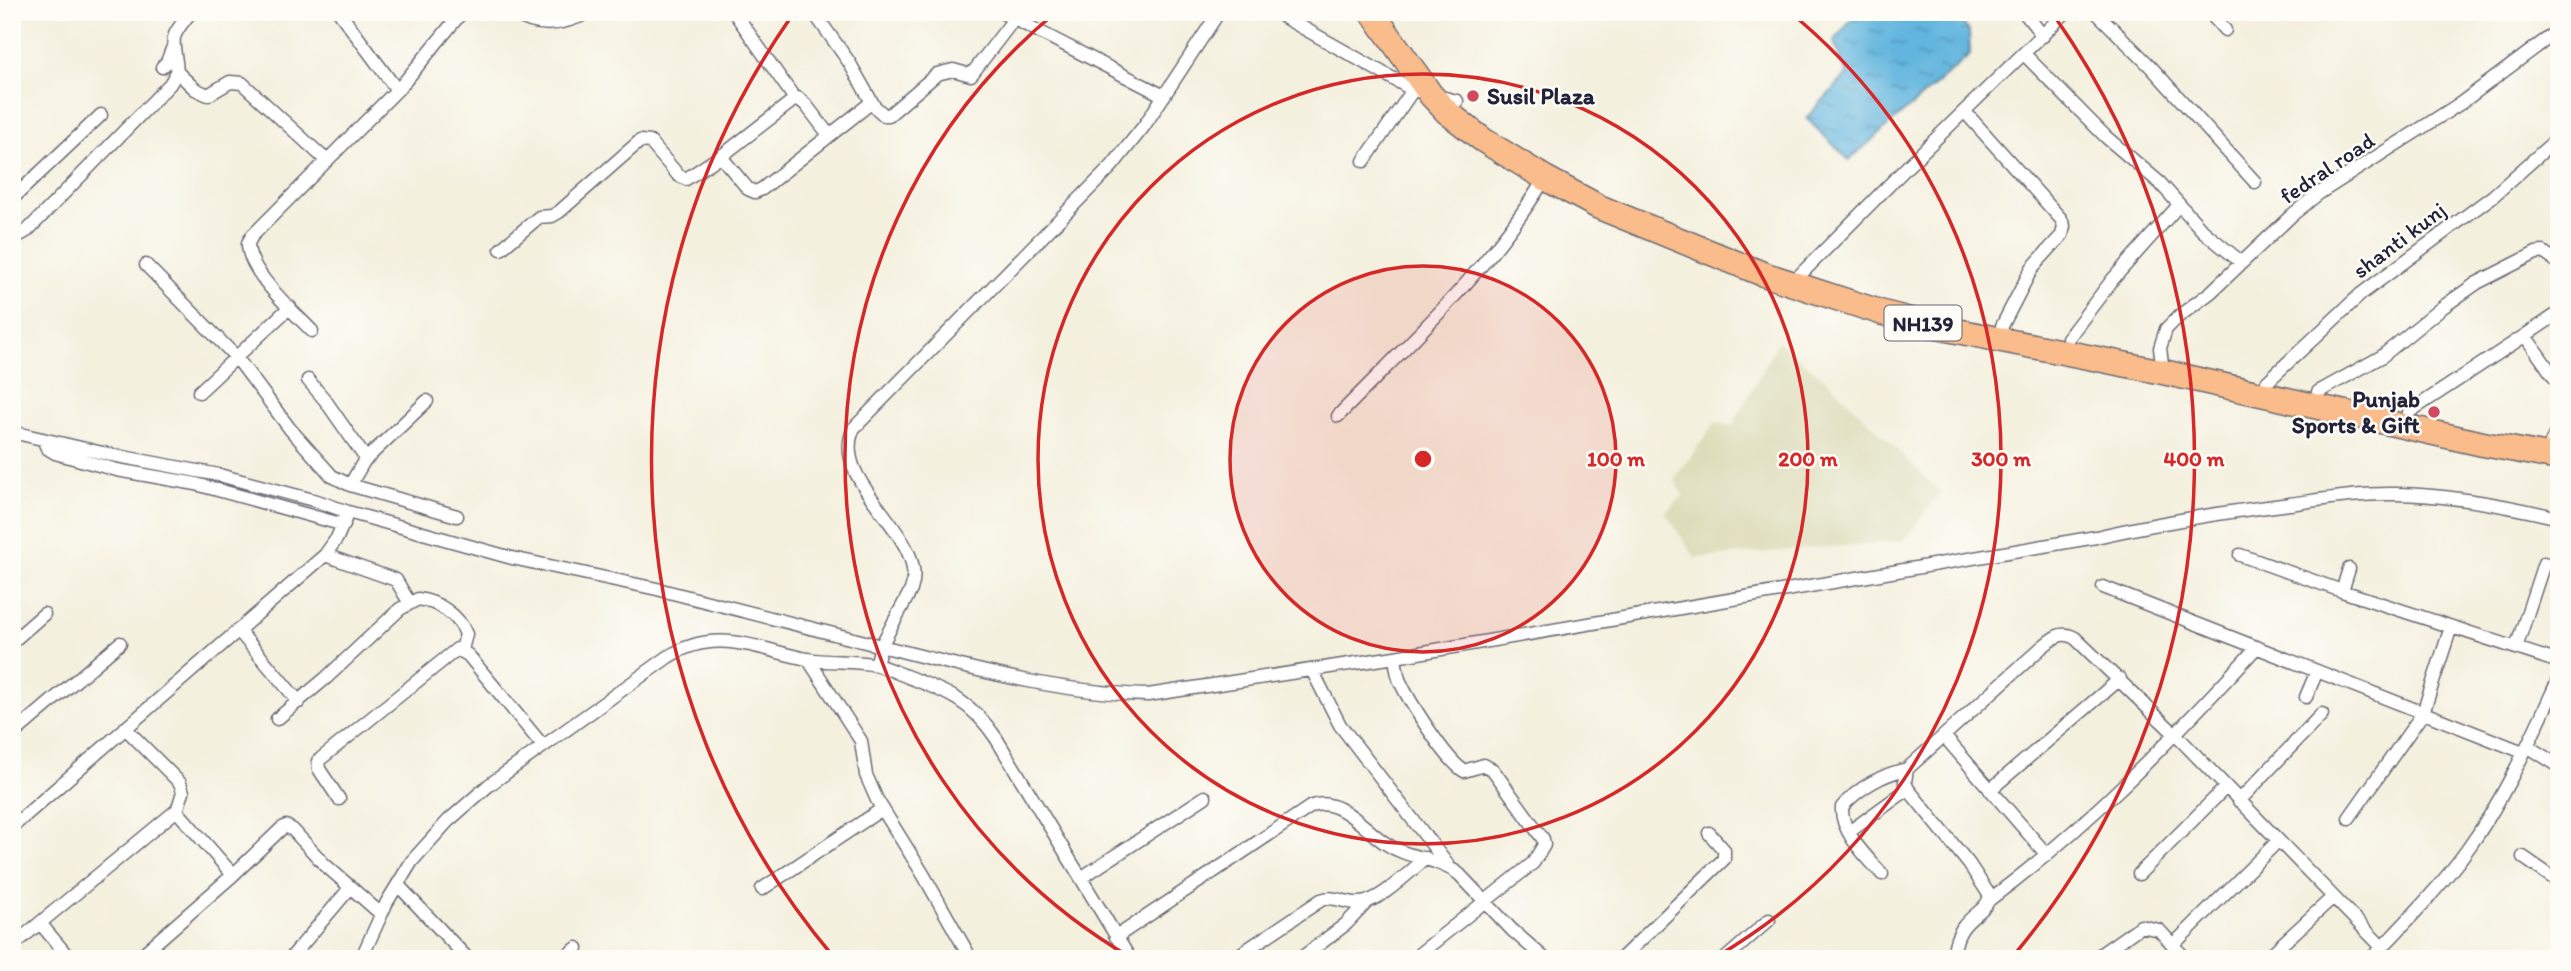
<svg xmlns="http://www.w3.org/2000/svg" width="2571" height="971" font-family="Itim,sans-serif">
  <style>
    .built { fill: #deddbb }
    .water { fill: url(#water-ripples); stroke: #426c8c; stroke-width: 2 }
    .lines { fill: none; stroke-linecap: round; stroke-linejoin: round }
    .street-casing { stroke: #6c6a74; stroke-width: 15 }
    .secondary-casing { stroke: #6c6a74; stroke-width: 20 }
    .highway-casing { stroke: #6c6a74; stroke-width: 27 }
    .street { stroke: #fff; stroke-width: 12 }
    .secondary { stroke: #fde4d0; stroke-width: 18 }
    .highway { stroke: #f9bc8a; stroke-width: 24 }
    .ring { fill: none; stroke: #d62828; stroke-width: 3.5 }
    .poi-dot { fill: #d1495b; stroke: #fdfcf7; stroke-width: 2.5 }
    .labels { text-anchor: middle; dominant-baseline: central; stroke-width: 5; stroke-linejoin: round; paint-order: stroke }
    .shield { fill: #fdfcf7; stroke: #646373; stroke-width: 2 }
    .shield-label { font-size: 21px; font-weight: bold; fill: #22223b }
    .poi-label { font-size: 23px; font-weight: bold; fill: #22223b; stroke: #fdfcf7; text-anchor: start }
    .street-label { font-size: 23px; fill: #22223b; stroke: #fdfcf7 }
    .centre { fill: #d62828; stroke: #fdfcf7; stroke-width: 3.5 }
    .ring-label { font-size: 21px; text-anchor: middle; font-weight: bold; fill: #d62828; stroke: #fdfcf7; stroke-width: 5; stroke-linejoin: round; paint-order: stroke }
  </style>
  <defs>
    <pattern id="water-ripples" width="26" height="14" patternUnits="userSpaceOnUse" patternTransform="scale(1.75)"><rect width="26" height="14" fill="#62b5de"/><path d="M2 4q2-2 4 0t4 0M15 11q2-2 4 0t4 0" fill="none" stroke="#5093b5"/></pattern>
  </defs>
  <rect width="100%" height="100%" fill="#fdfcf7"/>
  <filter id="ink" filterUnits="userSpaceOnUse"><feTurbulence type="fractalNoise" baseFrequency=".0143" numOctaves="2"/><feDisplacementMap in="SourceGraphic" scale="14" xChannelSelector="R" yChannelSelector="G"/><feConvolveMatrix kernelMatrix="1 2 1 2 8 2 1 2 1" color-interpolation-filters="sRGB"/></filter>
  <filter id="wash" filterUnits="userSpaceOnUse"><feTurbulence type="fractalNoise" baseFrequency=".00686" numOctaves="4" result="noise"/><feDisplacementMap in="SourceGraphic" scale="28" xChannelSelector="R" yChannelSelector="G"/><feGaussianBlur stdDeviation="1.57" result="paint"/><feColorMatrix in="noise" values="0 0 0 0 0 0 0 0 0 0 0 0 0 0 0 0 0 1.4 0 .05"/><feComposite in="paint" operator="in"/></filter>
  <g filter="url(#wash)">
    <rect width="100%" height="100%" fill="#f4f0de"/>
    <path class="built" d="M 1778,341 L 1831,384 L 1940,492 L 1903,541 L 1695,558 L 1665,512 L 1683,496 L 1674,479 L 1715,423 L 1733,425 Z"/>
    <path class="water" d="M 1857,12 L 1956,12 L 1969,32 L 1970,55 L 1849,160 L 1806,118 L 1847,75 L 1834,42 Z"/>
  </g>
  <g filter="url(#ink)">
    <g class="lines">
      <g class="street-casing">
        <path id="street" d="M 339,12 L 397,90
          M 512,12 C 539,30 562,25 590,12
          M 734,12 L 795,99
          M 1001,12 L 1164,96
          M 1219,12 L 1144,126 L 1112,166 L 854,428 C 827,484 931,535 911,590 L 881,646 C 969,668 1057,693 1148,695 L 1395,657 L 2096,537 C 2160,522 2225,512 2290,504 C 2325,499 2361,493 2396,494 C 2451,495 2505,505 2559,518
          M 1275,12 L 1413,90 L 1457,101
          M 2024,12 L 2043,36
          M 2096,12 L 2151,67 L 2255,182
          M 2209,12 L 2225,30
          M 817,17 L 849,62 L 874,106 L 884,115 L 889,115 L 937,74 L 953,70 L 971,75 L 1014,19
          M 2024,54 L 2106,137 L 2160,183 L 2203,231 L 2241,262
          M 162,67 L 167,62 L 172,49
          M 177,72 L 195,89 L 208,95 L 230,82 L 242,83 L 327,161
          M 1965,112 L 2061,219 L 2064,226 L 2062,235 L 2032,268 L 2002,326
          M 719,158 L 795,99 L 798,98 L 806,105 L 829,135
          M 1364,161 L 1413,90
          M 12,199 L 101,115
          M 12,232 L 18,236 L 27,231 L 170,84 L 177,72 C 175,38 165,43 191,12
          M 501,249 L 539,217 L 552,216 L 559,212 L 640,141 L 650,142 L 678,175 L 686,179 L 716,159 L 723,159 L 748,189 L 755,192 L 762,189 L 872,102
          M 146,265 L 236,357 L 290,429 L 332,476 L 350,485 L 457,516
          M 1792,283 L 1909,165 L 2066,12
          M 312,331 C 293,311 247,271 248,243 L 252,236 L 402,85 L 462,12
          M 2526,337 L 2559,384
          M 2068,338 L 2113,279 L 2179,205
          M 2163,372 L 2160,348 L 2166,329 L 2179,316 L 2211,292 L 2292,215 L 2318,194 L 2461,103 L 2559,30
          M 308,380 L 325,400 L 364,456 L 364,461 L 350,485
          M 2267,382 L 2361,294 L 2493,196 L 2559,137
          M 199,392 L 290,307
          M 2318,392 L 2381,357 L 2440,309 L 2477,283 L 2536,253 L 2543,252 L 2559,263
          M 2409,412 L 2559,313
          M 1338,416 C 1412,340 1490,269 1545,178
          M 12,432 L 107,454 L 219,475 L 317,501 L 348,512 L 512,558 L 657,589 L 881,646 L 876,665
          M 43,439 L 47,448 L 55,453 L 117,470 L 196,484 L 344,525
          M 364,461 L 427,401
          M 325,555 L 396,580 L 409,602
          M 2240,555 L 2342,591 L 2559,662
          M 2103,587 L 2523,752
          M 2342,591 L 2349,569
          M 238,630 L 299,702
          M 12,642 L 44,614
          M 2516,648 L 2544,563
          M 1395,657 C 1396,665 1397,672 1399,679 C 1408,700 1446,760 1464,771 L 1484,765 L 1493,770 L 1543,839 L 1544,845 L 1533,863 L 1413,959
          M 808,659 L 861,741 L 866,775 L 877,800 L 923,874 L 971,959
          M 1312,670 L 1340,725 L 1447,864
          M 2306,697 L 2317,671
          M 277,719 L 326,678 L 400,609 L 418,599 C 438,602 458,614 466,634 L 462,650
          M 125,728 L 180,783 L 183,792 L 177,811 L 233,875 L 281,829 L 286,826 L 293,830 L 324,864 L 381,914
          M 12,735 L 120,643
          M 1944,736 L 2047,855
          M 2527,746 L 2559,766
          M 1990,790 L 2120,679
          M 339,799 L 319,769 L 318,761 L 457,649 L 468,655 L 543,746
          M 2239,801 L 2322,714
          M 2349,818 L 2423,713 L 2451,627
          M 12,827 L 325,555 L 337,538 L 348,512
          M 1849,832 L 1908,789
          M 2523,857 L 2559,882
          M 1882,874 C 1867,857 1840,832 1842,807 C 1858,788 1883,774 1907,769
          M 2139,874 L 2226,787
          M 1081,878 L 1205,797
          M 398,885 L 468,959
          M 762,889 L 882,809
          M 1989,900 C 2089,826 2173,738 2257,647
          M 40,923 L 70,959
          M 1116,937 L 1310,807 C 1337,794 1364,829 1385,843 C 1408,859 1436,857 1459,874 L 1512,930 L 1545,959
          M 2173,945 L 2278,841
          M 12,946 L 177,810
          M 1954,952 C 1958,916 1986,915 1990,896 L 1969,864 L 1908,789 L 1905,782 L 1907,769 L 2041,648 C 2053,638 2061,630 2075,638 L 2176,735 L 2382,947
          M 137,959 L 233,875
          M 290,959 L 350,888
          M 361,959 L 387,902 L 412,861 L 448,821 L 489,785 L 668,657 C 715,626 757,649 807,659 C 829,663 854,660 876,665 C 888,668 900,674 911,678 C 949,693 972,702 996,738 L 1130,959
          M 562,959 L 577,948
          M 1233,959 L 1321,900 C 1335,895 1343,903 1358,903 C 1378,904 1410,871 1426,858
          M 1300,959 L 1346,924 L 1367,902
          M 1621,959 L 1724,859 L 1724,850 L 1709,833
          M 1725,959 L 1769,920
          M 1938,959 L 1954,952 L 1965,959
          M 2094,959 L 2141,926 L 2159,930 L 2186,959
          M 2266,959 L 2333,897
          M 2371,959 C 2404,924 2439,889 2467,850 C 2505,798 2532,736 2559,678"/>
      </g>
      <g class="secondary-casing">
        <path id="secondary" d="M 2554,457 L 2554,443 L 2559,432"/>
      </g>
      <g class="highway-casing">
        <path id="highway" d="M 1372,12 L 1431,95 L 1447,112 L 1483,140 L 1545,178 L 1599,207 L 1763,274 L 1883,313 L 1942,328 L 2163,372 L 2483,444 L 2559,458"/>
      </g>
      <use href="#street" class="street"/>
      <use href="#secondary" class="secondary"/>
      <use href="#highway" class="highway"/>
    </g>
  </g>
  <circle cx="1423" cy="459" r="193" fill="#d62828" fill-opacity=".12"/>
  <g class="ring">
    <circle cx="1423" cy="459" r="193"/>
    <circle cx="1423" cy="459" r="385"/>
    <path d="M1130 957A578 578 0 0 1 1055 13M1791 13A578 578 0 0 1 1716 957"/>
    <path d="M832 955A771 771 0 0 1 791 17M2055 17A771 771 0 0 1 2014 955"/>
  </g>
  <g class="poi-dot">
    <circle cx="1473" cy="96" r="7"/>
    <circle cx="2434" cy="412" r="7"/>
  </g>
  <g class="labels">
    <rect class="shield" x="1884.5" y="305.5" width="77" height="35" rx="5"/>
    <g class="shield-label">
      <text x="1923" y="323">NH139</text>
    </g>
    <g class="poi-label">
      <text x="1487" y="96">Susil Plaza</text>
      <text x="2420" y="399" text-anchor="end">Punjab<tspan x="2420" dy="26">Sports &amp; Gift</tspan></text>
    </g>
    <g class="street-label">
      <text transform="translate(2327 168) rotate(-34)">fedral road</text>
      <text transform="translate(2399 240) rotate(-37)">shanti kunj</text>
    </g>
  </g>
  <circle cx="1423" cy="459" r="10" class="centre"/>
  <g class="ring-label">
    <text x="1616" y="466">100 m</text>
    <text x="1808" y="466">200 m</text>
    <text x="2001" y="466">300 m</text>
    <text x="2194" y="466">400 m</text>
  </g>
  <rect width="2571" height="971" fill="none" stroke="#fdfcf7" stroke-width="42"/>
</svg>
